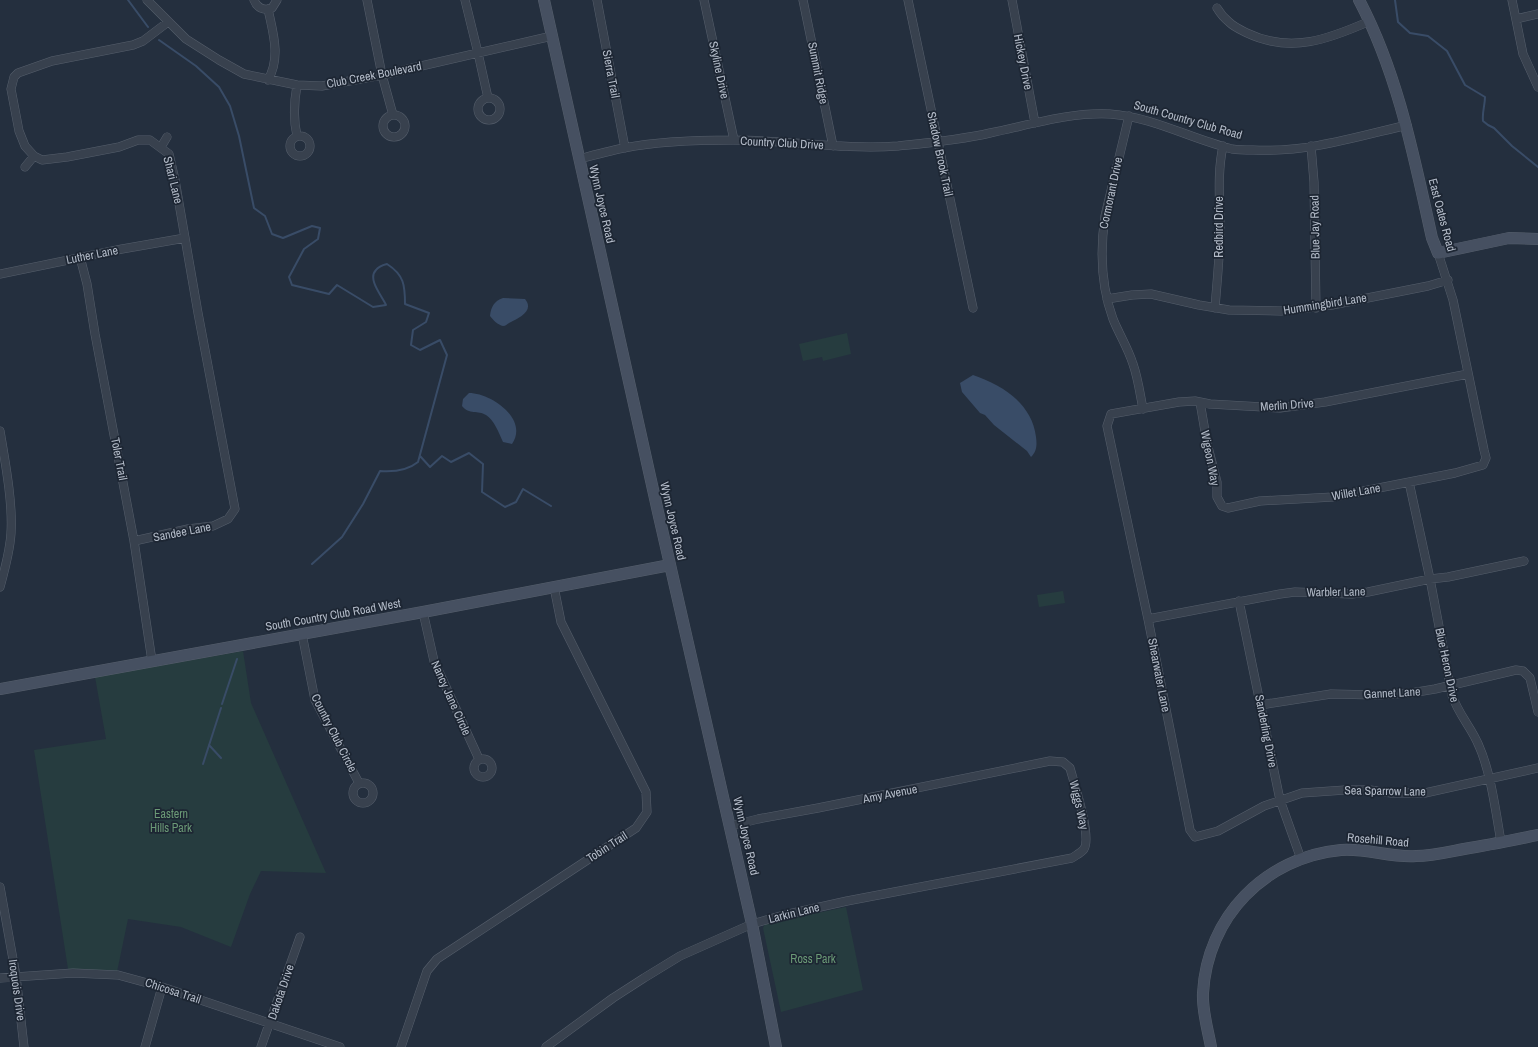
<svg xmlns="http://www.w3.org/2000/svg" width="1538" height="1047" font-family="'Archivo Narrow',sans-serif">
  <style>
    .green { fill: #263c3f }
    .water { fill: #394c67 }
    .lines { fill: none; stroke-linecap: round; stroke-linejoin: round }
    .stream { stroke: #394c67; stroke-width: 2 }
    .street-casing { stroke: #565f6c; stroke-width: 9 }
    .secondary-casing { stroke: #565f6c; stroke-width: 12 }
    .street { stroke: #38414e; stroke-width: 8 }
    .secondary { stroke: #465061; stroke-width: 11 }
    .labels { text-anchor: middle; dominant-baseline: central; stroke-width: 3.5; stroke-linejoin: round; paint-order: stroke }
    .street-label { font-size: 12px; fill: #b4bcc9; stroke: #1d2633 }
    .park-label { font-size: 12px; fill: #6b9a76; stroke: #1d2633 }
  </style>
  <rect width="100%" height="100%" fill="#242f3e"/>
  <path class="green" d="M 847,333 L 851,354 L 823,361 L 822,357 L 803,361 L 799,344 Z
    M 1063,591 L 1065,603 L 1039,607 L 1037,595 Z
    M 243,651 L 251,703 L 326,873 L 261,871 L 250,894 L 231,947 L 181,927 L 128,919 L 117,972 L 68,969 L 34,750 L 106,739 L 95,677 Z
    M 846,907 L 863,990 L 781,1012 L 763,928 L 765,924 Z"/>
  <path class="water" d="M 503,298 L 525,299 C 535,311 518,318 511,322 C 508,323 506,326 503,326 C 498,325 493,320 490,316 C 491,307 494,301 503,298 Z
    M 973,375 C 1002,385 1032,403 1036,437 C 1037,445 1037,451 1031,457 L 1027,451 L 994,425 L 985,415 L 980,413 L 962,392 L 960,383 Z
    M 469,393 C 491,393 529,419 512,444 L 503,442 C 499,433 494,420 486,415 C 478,410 469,415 462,406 L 463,399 Z"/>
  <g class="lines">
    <path class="stream" d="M 128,0 L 148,27
      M 1395,0 L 1398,22 L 1410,33 L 1428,36 L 1447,51 L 1465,85 L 1485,97 C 1485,105 1482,112 1483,121 L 1488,125 L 1494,128 L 1512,146 L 1538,167
      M 159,40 L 196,66 L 219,87 L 230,106 L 239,136 L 254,208 L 265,216 L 272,234 L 283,238 L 312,226 L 320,228 L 318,239 L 304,249 L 289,277 L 292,285 L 329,294 L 337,285 L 373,307 L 386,305 C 382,296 367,279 376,270 C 378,267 383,265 387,264 C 404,275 405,285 405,304 L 429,313 L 426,322 L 413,330 L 411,345 L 420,350 L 440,340 L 447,355 L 418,462 C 407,471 394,472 380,471 L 363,504 L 342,537 L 312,564
      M 420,456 L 430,467 L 442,456 L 451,462 L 469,453 L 483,464 L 482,492 L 505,507 L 516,502 L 523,489 L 551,506
      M 222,704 L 237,659
      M 209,745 L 221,758
      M 203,764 L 221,708"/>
    <g class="street-casing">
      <path id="street" d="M 147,0 L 186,39 L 219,60 L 244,74 L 297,85 L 322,86 L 382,75 L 552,36
        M 254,0 C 257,8 264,11 272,8 L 277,0
        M 367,0 L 382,75 L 393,115
        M 465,0 L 478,53 L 488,98
        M 597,0 L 625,148
        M 704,0 L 734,140
        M 803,0 L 833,146
        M 908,0 L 973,308
        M 1012,0 L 1035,123
        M 1512,0 L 1523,54 L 1538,87
        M 1217,8 C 1220,13 1224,18 1229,22 C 1234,27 1241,30 1247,33 C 1291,54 1329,39 1370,21
        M 1516,19 L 1538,14
        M 268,80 C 281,57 273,33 268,9
        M 297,85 C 294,102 293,119 297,136
        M478 109a11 11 0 1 1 22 0a11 11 0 1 1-22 0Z
        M383 126a11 11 0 1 1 22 0a11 11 0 1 1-22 0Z
        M 1129,116 L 1105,216 C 1100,250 1101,286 1113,319 C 1119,334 1128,348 1133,364 C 1138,378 1140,394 1143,409
        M290 146a10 10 0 1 1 20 0a10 10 0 1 1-20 0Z
        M 1311,146 L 1314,182 L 1316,308
        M 161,147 L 167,137
        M 579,159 C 594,155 609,151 624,148 C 659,141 698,140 733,140 C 788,140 843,150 898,146 C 928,143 960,140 990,133 C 1029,125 1070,112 1110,114 C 1153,117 1191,139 1232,149 C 1239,150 1246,150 1253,150 C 1305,153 1356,137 1407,125
        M 25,167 L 34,156
        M 80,257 L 87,284 L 95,334 L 134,541 L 152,661
        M 0,274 L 122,249 L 185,238
        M 1107,299 L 1132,295 L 1151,294 L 1199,305 L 1229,310 L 1281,311 L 1332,305 L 1428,286 L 1448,280
        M 1215,308 C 1217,281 1220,255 1220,228 C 1220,200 1217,174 1223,146
        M 1468,374 L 1325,402 L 1280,408 L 1210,404 L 1195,401 L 1179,402 L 1111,414 L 1107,426 L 1148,619 L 1190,830 L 1195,837 L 1218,831 L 1264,806 L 1302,793 L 1345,790 L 1370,790 L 1391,793 L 1425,793 L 1538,768
        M 1200,402 L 1207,443 L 1217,482 L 1217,497 L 1222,506 L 1228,508 L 1260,501 L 1333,497 L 1455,473 L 1483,465 L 1486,458 L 1484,450 L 1453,300 L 1438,253
        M 0,431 C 5,461 13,503 11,533 C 10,551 5,569 0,587
        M 1409,482 L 1430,579 L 1452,695 C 1458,714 1472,728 1479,746 C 1491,773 1496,813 1501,842
        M 134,541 L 188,529 L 213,526 L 228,519 L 235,509 L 198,313 L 175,180 L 169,154 L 150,140 L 138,140 L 119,147 L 67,157 L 42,160 L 34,156 L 25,146 L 19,131 L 11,89 L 14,77 L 18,73 L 52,61 L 133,45 L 143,41 L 168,22
        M 1239,601 L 1280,800 L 1301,859
        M 423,612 L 434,661 L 479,759
        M 1148,619 L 1280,594 L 1295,592 L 1352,594 L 1368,592 L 1430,579 L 1448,577 L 1524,561
        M 302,634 L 315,700 L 359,783
        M 1260,705 L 1331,694 L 1377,695 L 1411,693 L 1435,689 L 1516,670 L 1523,671 L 1530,678 L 1538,712
        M474 768a9 9 0 1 1 18 0a9 9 0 1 1-18 0Z
        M353 793a10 10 0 1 1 20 0a10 10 0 1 1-20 0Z
        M 0,887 L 16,976 L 24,1047
        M 0,978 L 73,973 L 118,975 L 162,987 L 340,1047
        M 145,1047 L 162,987
        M 261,1047 L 300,937
        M 401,1047 L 427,971 L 437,959 L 636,828 L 647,812 L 646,792 L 561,622 L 554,587
        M 546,1047 L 613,998 L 644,978 L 680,956 L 752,924 L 784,915 L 847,901 L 1072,858 C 1076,855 1081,853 1084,849 C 1092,837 1074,783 1070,768 L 1063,762 L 1050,761 L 818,808 L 758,819 L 730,826"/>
    </g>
    <g class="secondary-casing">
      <path id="secondary" d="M 544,0 L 658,512 L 752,924 L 776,1047
        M 1359,0 C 1398,74 1414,157 1432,238 L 1438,253 L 1509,238 L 1538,239
        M 0,689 L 423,612 L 670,565
        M 1211,1047 C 1208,1030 1202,1011 1203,993 C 1207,917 1265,857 1341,850 C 1367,848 1391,858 1416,856 C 1432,856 1448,852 1464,849 C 1489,845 1513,840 1538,835"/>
    </g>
    <use href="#street" class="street"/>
    <use href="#secondary" class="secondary"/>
  </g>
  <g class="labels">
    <g class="street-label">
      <text transform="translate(1023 62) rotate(79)">Hickey Drive</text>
      <text transform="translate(719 70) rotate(78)">Skyline Drive</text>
      <text transform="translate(818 73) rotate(79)">Summit Ridge</text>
      <text transform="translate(611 74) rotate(79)">Sierra Trail</text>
      <text transform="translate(374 75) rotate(-11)">Club Creek Boulevard</text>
      <text transform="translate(1188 120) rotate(16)">South Country Club Road</text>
      <text transform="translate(782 143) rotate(3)">Country Club Drive</text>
      <text transform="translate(940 154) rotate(78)">Shadow Brook Trail</text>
      <text transform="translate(173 180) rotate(76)">Shari Lane</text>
      <text transform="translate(1111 193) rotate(-78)">Cormorant Drive</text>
      <text transform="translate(602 204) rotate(77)">Wynn Joyce Road</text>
      <text transform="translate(1442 215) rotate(75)">East Oates Road</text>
      <text transform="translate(1219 227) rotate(-90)">Redbird Drive</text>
      <text transform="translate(1315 227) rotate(-91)">Blue Jay Road</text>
      <text transform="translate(92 255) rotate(-11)">Luther Lane</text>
      <text transform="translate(1325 304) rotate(-9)">Hummingbird Lane</text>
      <text transform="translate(1287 405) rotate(-4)">Merlin Drive</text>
      <text transform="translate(1210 458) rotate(79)">Wigeon Way</text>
      <text transform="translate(119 459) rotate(79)">Toler Trail</text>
      <text transform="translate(1356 492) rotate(-10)">Willet Lane</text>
      <text transform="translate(673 521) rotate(77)">Wynn Joyce Road</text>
      <text transform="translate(182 532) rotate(-11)">Sandee Lane</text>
      <text transform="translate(1336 592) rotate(-1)">Warbler Lane</text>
      <text transform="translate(333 615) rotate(-10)">South Country Club Road West</text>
      <text transform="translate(1447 665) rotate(78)">Blue Heron Drive</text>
      <text transform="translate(1159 675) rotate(79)">Shearwater Lane</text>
      <text transform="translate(1392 693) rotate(-3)">Gannet Lane</text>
      <text transform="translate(451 698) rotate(66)">Nancy Jane Circle</text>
      <text transform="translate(1266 731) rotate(79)">Sanderling Drive</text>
      <text transform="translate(334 733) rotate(63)">Country Club Circle</text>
      <text transform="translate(1385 791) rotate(1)">Sea Sparrow Lane</text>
      <text transform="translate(890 794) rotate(-11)">Amy Avenue</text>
      <text transform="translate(1079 805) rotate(77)">Wiggs Way</text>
      <text transform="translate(746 836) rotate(77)">Wynn Joyce Road</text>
      <text transform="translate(1378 840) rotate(5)">Rosehill Road</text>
      <text transform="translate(607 847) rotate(-33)">Tobin Trail</text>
      <text transform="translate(794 913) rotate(-14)">Larkin Lane</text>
      <text transform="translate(17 990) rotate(82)">Iroquois Drive</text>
      <text transform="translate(173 991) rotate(18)">Chicosa Trail</text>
      <text transform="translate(281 992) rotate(-71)">Dakota Drive</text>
    </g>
    <g class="park-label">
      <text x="171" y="814">Eastern<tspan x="171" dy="14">Hills Park</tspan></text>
      <text x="813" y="959">Ross Park</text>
    </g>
  </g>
</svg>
